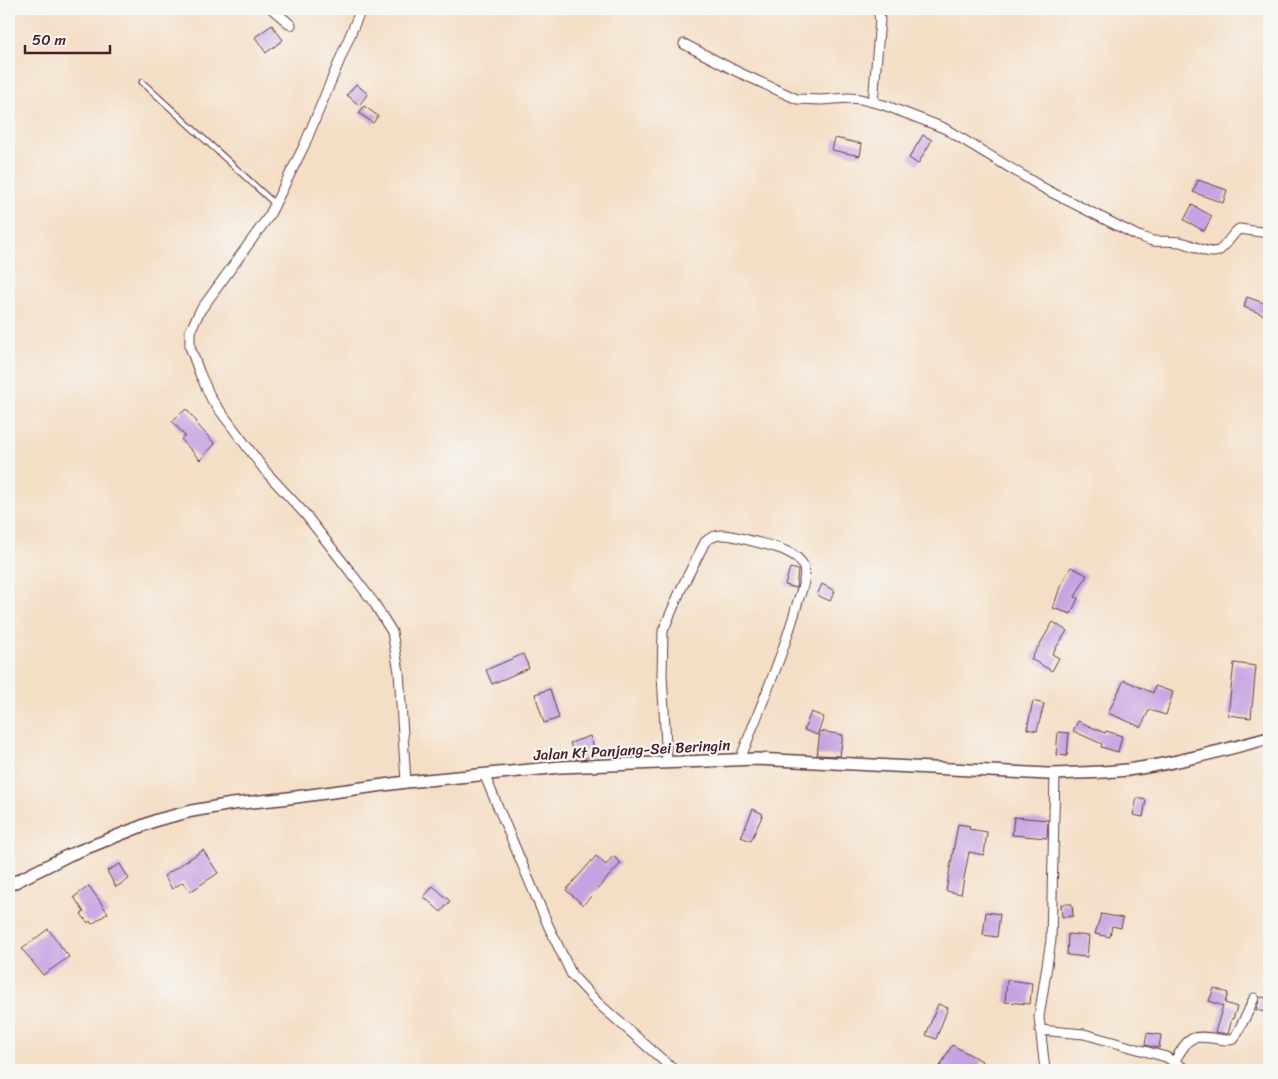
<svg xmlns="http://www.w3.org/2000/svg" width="1278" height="1079" font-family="Sriracha,sans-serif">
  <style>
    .building { fill: #c5a2e1 }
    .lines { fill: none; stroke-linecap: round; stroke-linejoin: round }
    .service-casing { stroke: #643c42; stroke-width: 7 }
    .minor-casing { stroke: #643c42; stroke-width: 11 }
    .tertiary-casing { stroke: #643c42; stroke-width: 14 }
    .service { stroke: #fff; stroke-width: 4.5 }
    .minor { stroke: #fff; stroke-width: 9 }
    .tertiary { stroke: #fff; stroke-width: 11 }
    .labels { text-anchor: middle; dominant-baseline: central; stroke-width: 4.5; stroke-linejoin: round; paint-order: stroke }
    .street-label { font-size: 15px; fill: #4a1f2b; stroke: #f6f6f2 }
  </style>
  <rect width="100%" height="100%" fill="#f6f6f2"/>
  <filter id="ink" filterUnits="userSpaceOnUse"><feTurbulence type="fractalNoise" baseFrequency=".02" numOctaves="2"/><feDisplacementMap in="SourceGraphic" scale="10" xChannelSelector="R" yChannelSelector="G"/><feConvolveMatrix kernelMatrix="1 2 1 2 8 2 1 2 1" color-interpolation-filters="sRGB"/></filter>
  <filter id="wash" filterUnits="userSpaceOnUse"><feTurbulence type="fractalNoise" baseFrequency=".0096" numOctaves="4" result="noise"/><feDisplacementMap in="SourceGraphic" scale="20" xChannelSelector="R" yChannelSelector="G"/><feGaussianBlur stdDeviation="1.12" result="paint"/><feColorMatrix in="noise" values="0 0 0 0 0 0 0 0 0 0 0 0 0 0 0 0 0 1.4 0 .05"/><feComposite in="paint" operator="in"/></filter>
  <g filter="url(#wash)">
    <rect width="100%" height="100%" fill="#f4dec5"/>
    <g id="blocks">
      <path class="building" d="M 272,25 L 283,40 L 266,53 L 255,37 Z
        M 356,84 L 368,94 L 359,105 L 347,95 Z
        M 364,106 L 378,116 L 373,123 L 359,113 Z
        M 923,135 L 932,140 L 918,164 L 909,158 Z
        M 835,138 L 862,144 L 860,156 L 832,150 Z
        M 1198,180 L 1227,190 L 1223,203 L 1193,192 Z
        M 1192,205 L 1212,216 L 1204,231 L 1184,220 Z
        M 1247,297 L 1269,305 L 1269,317 L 1244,307 Z
        M 186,409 L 197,422 L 196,423 L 215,444 L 200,460 L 181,439 L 185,436 L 172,421 Z
        M 1071,567 L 1087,575 L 1075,597 L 1078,598 L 1071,614 L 1053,608 L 1060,587 Z
        M 790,568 L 798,570 L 796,588 L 785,585 Z
        M 822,584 L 835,591 L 830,601 L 817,595 Z
        M 1053,622 L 1067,631 L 1052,654 L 1059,658 L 1052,671 L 1031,659 Z
        M 523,654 L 529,668 L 492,684 L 486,670 Z
        M 1234,663 L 1256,666 L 1251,718 L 1228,715 Z
        M 1124,680 L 1153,693 L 1155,686 L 1173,692 L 1166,715 L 1149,710 L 1141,727 L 1108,713 Z
        M 550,689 L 559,718 L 544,723 L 535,694 Z
        M 1033,701 L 1044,704 L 1037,731 L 1027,729 Z
        M 811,712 L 824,717 L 817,735 L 804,730 Z
        M 1078,721 L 1105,733 L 1106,731 L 1122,736 L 1118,752 L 1101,747 L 1102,744 L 1073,731 Z
        M 820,731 L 843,735 L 840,756 L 817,755 Z
        M 1058,732 L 1069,733 L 1067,756 L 1056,755 Z
        M 590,736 L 596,754 L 583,759 L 576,759 L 570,743 Z
        M 1137,798 L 1146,800 L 1143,817 L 1133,815 Z
        M 753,809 L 763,814 L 751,841 L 741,837 Z
        M 1014,817 L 1048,820 L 1047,838 L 1012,835 Z
        M 958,824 L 970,826 L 969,829 L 987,832 L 984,855 L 969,852 L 961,894 L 946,891 Z
        M 203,850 L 218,873 L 190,892 L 183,882 L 172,889 L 164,876 Z
        M 596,856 L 606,865 L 613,856 L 621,863 L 583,905 L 566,890 Z
        M 120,864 L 129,879 L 116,887 L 107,871 Z
        M 89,886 L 108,913 L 92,924 L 90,921 L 88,923 L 81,914 L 84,912 L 74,897 Z
        M 433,886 L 450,901 L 441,912 L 424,897 Z
        M 1061,904 L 1072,904 L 1073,916 L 1062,917 Z
        M 986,912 L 1000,914 L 997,937 L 983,935 Z
        M 1101,914 L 1123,918 L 1121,928 L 1112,926 L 1110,937 L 1095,934 Z
        M 48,929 L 69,957 L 43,975 L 22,949 Z
        M 1068,934 L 1089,936 L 1087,957 L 1067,955 Z
        M 1007,980 L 1032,983 L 1030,1004 L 1005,1002 Z
        M 1214,988 L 1228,993 L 1225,1003 L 1237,1007 L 1233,1019 L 1232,1018 L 1228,1034 L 1215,1032 L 1223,1006 L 1209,1001 Z
        M 1260,997 L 1269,998 L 1269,1013 L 1256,1010 Z
        M 938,1004 L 948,1008 L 936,1039 L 926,1035 Z
        M 1147,1033 L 1161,1035 L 1159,1048 L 1145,1045 Z
        M 952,1045 L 982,1061 L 976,1070 L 938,1070 Z"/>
    </g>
  </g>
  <g filter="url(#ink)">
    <use href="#blocks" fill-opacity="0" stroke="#643c42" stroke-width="1"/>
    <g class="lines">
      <g class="service-casing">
        <path id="service" d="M 142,82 L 275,204"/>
      </g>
      <g class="minor-casing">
        <path id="minor" d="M 272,9 L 291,25
          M 361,9 L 304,146 L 269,216 L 200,311 L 190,331 L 190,347 L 200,374 L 212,400 L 266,472 L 305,514 L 345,565 L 374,603 L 392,632 L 399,672 L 406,782
          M 684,44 L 738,72 L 797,99 L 821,100 L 849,98 L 860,99 L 884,105 L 944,128 L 1045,189 L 1138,236 C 1143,237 1148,240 1153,241 C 1163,242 1174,240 1184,243 C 1194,245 1207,255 1218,251 C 1224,249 1232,234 1239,229 L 1269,233
          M 873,102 L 880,20 L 878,9
          M 667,762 L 662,675 L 663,631 L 682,587 L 705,542 C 718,529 736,537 752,541 C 766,545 799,550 804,568 C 807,578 801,592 798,601 C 783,656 760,707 740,760
          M 484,774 L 548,925 L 572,975 L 599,1004 L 674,1070
          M 1040,1030 L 1084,1034 L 1166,1057 L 1187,1070
          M 1174,1062 C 1189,1038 1188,1034 1218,1039 C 1224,1040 1228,1041 1234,1039 L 1248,1012 L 1254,998
          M 1045,1070 L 1039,1017 L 1051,940 L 1055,774"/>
      </g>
      <g class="tertiary-casing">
        <path id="tertiary" d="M 9,885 L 69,855 L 157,820 L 192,811 L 232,804 L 281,799 L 406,782 L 561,767 L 756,759 L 1047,774 C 1074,773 1101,773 1127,770 C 1174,764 1224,750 1269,738"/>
      </g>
      <use href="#service" class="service"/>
      <use href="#minor" class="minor"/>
      <use href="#tertiary" class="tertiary"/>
    </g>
  </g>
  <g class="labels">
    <g class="street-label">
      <text transform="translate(632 750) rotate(-3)">Jalan Kt Panjang-Sei Beringin</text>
    </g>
  </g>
  <rect width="1278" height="1079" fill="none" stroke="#f6f6f2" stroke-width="30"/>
  <path d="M25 45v8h85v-8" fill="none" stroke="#4a1f2b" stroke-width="2.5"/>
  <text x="32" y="45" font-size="15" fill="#4a1f2b" stroke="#f6f6f2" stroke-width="4" paint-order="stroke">50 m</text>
</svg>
